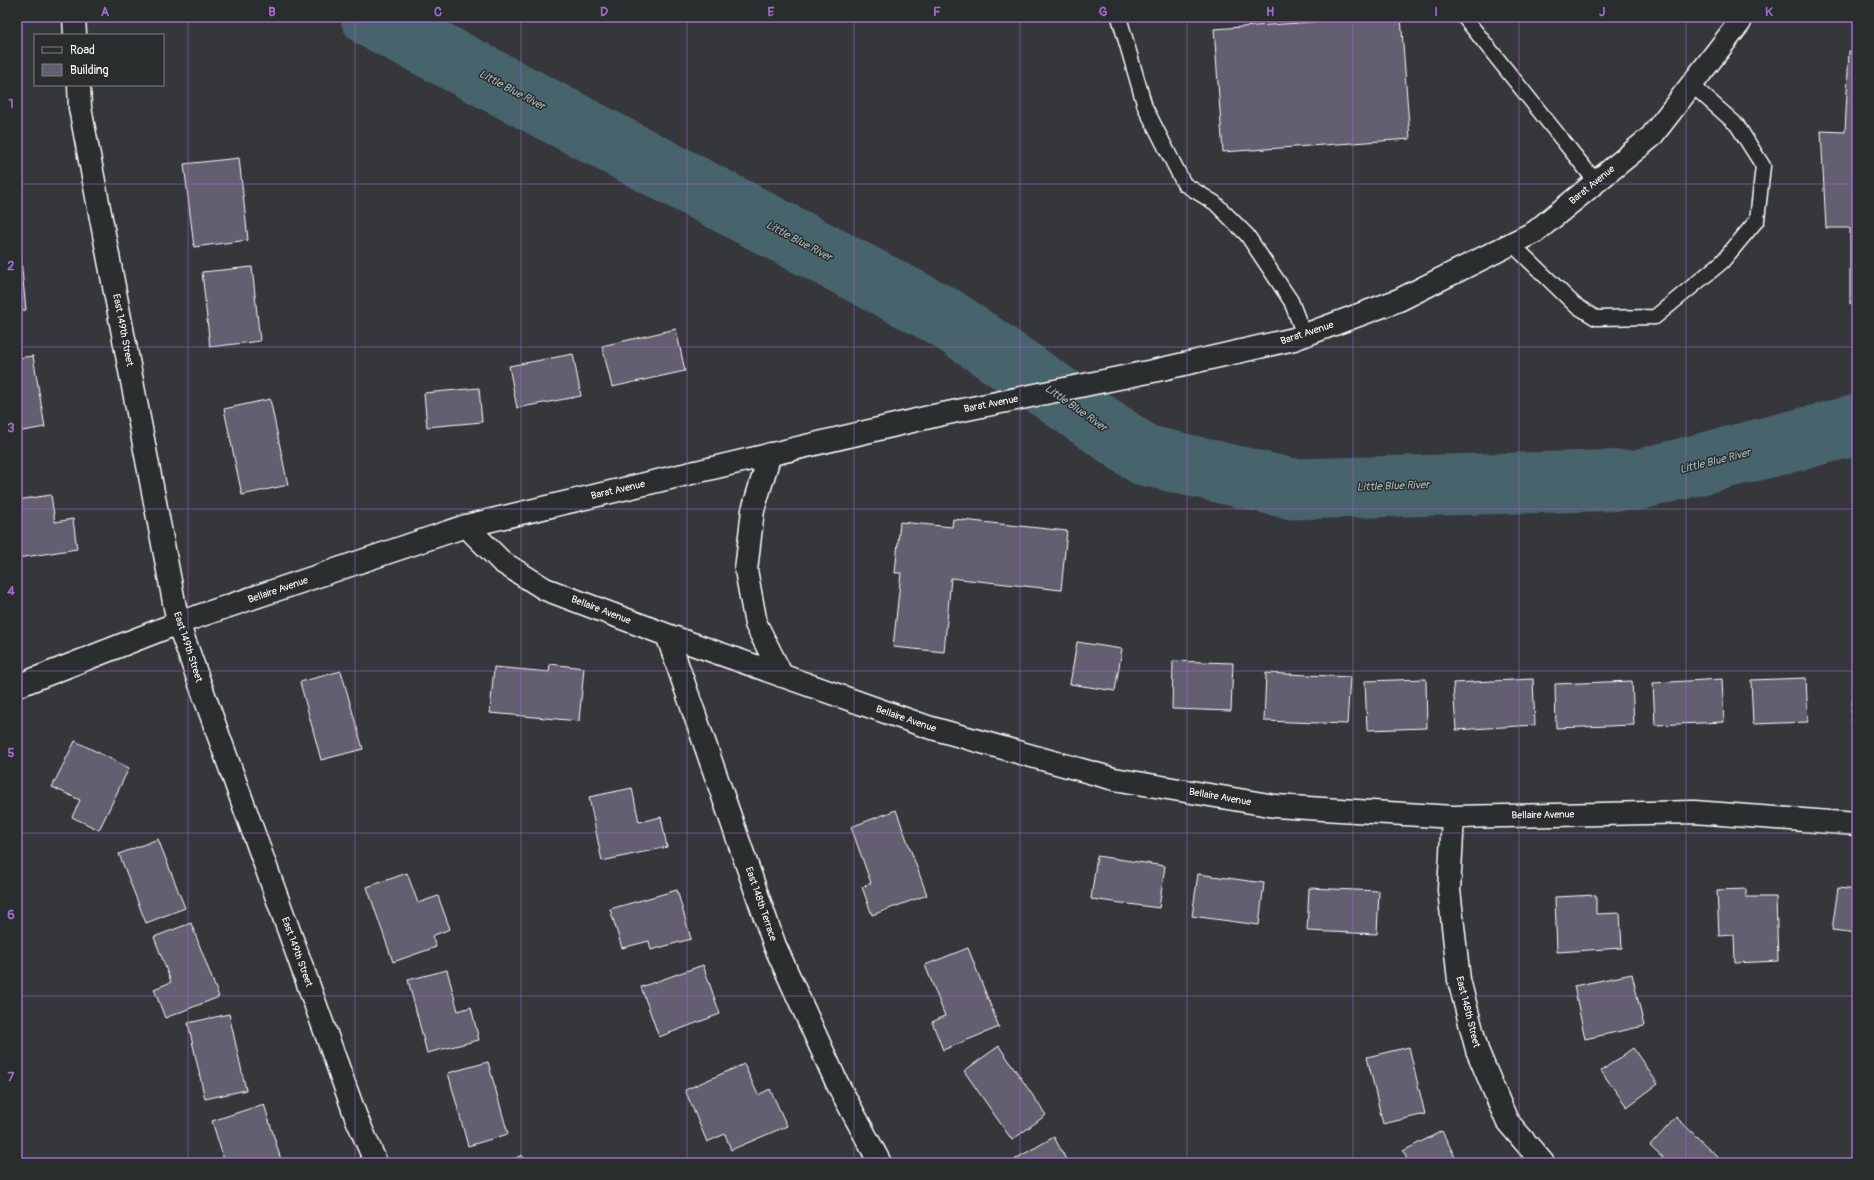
<svg xmlns="http://www.w3.org/2000/svg" width="1874" height="1180" font-family="Pangolin,sans-serif">
  <style>
    .lines { fill: none; stroke-linecap: round; stroke-linejoin: round }
    .river { stroke: #47636c; stroke-width: 61 }
    .building { fill: #645f71; stroke: #fff }
    .lane-casing { stroke: #fff; stroke-width: 17 }
    .street-casing { stroke: #fff; stroke-width: 25 }
    .lane { stroke: #2a2d2e; stroke-width: 14 }
    .street { stroke: #2a2d2e; stroke-width: 22 }
    .grid { fill: none; stroke: #a36bd2; stroke-width: 1; stroke-opacity: 0.55 }
    .labels { text-anchor: middle; dominant-baseline: central; stroke-width: 3; stroke-linejoin: round; paint-order: stroke }
    .street-label { font-size: 10px; fill: #fff; stroke: #2a2d2e }
    .water-label { font-size: 11px; font-style: italic; fill: #acb9bd; stroke: #2a2d2e }
    .neatline { fill: none; stroke: #a36bd2; stroke-width: 1.5 }
    .grid-label { font-size: 13px; text-anchor: middle; font-weight: bold; fill: #a36bd2 }
  </style>
  <rect width="100%" height="100%" fill="#36373b"/>
  <filter id="ink" filterUnits="userSpaceOnUse"><feTurbulence type="fractalNoise" baseFrequency=".025" numOctaves="2"/><feDisplacementMap in="SourceGraphic" scale="8" xChannelSelector="R" yChannelSelector="G"/><feConvolveMatrix kernelMatrix="1 2 1 2 8 2 1 2 1" color-interpolation-filters="sRGB"/></filter>
  <g filter="url(#ink)">
    <g class="lines">
      <path class="river" d="M 371,17 L 946,318 L 1144,455 L 1292,489 L 1637,480 L 1857,425"/>
    </g>
    <path class="building" d="M 1380,17 L 1401,17 L 1410,139 L 1223,152 L 1214,29 Z
      M 1849,51 L 1857,51 L 1857,304 L 1850,304 L 1850,228 L 1826,228 L 1821,131 L 1845,132 Z
      M 239,158 L 248,240 L 194,247 L 184,164 Z
      M 19,240 L 26,310 L 17,311 L 17,241 Z
      M 252,267 L 260,341 L 210,347 L 202,272 Z
      M 676,329 L 685,371 L 612,387 L 602,346 Z
      M 573,354 L 581,396 L 517,408 L 509,366 Z
      M 33,356 L 45,427 L 17,432 L 17,358 Z
      M 479,388 L 482,422 L 427,427 L 424,393 Z
      M 270,399 L 288,485 L 242,495 L 224,409 Z
      M 51,495 L 55,522 L 73,519 L 77,549 L 18,558 L 17,500 Z
      M 953,519 L 1067,531 L 1061,590 L 951,578 L 944,652 L 893,647 L 901,573 L 895,573 L 900,522 L 952,527 Z
      M 1077,642 L 1122,649 L 1115,691 L 1070,684 Z
      M 1173,661 L 1233,663 L 1231,711 L 1172,709 Z
      M 550,664 L 584,668 L 579,721 L 490,713 L 494,667 L 549,672 Z
      M 341,671 L 363,749 L 321,760 L 300,682 Z
      M 1266,673 L 1350,677 L 1347,724 L 1264,721 Z
      M 1806,678 L 1808,722 L 1753,724 L 1751,680 Z
      M 1855,678 L 1857,678 L 1857,722 L 1850,721 Z
      M 1426,679 L 1427,728 L 1367,730 L 1365,681 Z
      M 1533,679 L 1535,725 L 1456,730 L 1453,683 Z
      M 1722,679 L 1724,722 L 1655,725 L 1653,683 Z
      M 1632,681 L 1634,725 L 1556,728 L 1555,684 Z
      M 75,741 L 129,768 L 99,830 L 72,817 L 80,800 L 52,787 Z
      M 632,788 L 639,822 L 661,817 L 667,847 L 602,861 L 589,797 Z
      M 896,810 L 927,895 L 872,915 L 862,887 L 871,883 L 851,827 Z
      M 158,839 L 185,908 L 146,923 L 119,854 Z
      M 1097,856 L 1165,866 L 1159,908 L 1091,899 Z
      M 407,873 L 418,903 L 438,896 L 450,929 L 432,936 L 436,947 L 393,962 L 367,887 Z
      M 1198,874 L 1264,883 L 1259,925 L 1192,916 Z
      M 1309,888 L 1379,891 L 1377,934 L 1307,931 Z
      M 1838,888 L 1857,890 L 1857,933 L 1832,930 Z
      M 1746,889 L 1746,897 L 1776,897 L 1778,961 L 1735,963 L 1734,935 L 1719,936 L 1717,890 Z
      M 677,890 L 691,939 L 651,950 L 649,941 L 622,948 L 610,909 Z
      M 1596,895 L 1596,914 L 1620,913 L 1622,948 L 1557,952 L 1555,897 Z
      M 191,923 L 219,997 L 165,1018 L 154,989 L 171,982 L 154,937 Z
      M 968,948 L 999,1027 L 943,1050 L 932,1022 L 945,1016 L 925,965 Z
      M 703,965 L 720,1014 L 659,1037 L 641,987 Z
      M 447,970 L 458,1011 L 471,1007 L 479,1040 L 427,1053 L 408,980 Z
      M 1632,974 L 1644,1026 L 1585,1039 L 1574,986 Z
      M 229,1014 L 246,1090 L 205,1099 L 188,1023 Z
      M 999,1046 L 1046,1115 L 1012,1140 L 964,1071 Z
      M 1409,1047 L 1425,1114 L 1383,1124 L 1367,1057 Z
      M 1633,1048 L 1658,1084 L 1627,1107 L 1601,1071 Z
      M 488,1062 L 508,1134 L 468,1146 L 448,1073 Z
      M 744,1064 L 758,1095 L 770,1089 L 787,1126 L 731,1150 L 725,1134 L 707,1142 L 685,1090 Z
      M 264,1104 L 282,1163 L 225,1163 L 212,1121 Z
      M 1676,1117 L 1718,1157 L 1712,1163 L 1668,1163 L 1650,1146 Z
      M 1442,1131 L 1458,1163 L 1409,1163 L 1403,1151 Z
      M 1054,1137 L 1068,1163 L 1017,1163 L 1015,1159 Z
      M 522,1155 L 526,1163 L 506,1163 Z"/>
    <g class="lines">
      <g class="lane-casing">
        <path id="lane" d="M 1119,17 L 1145,107 L 1184,184 L 1215,203 L 1247,235 L 1291,301 L 1304,335
          M 1464,17 L 1596,182
          M 1512,244 L 1575,305 L 1596,318 L 1655,317 L 1722,262 L 1757,220 L 1763,166 L 1737,125 L 1692,85"/>
      </g>
      <g class="street-casing">
        <path id="street" d="M 74,17 L 75,35
          M 79,85 L 80,108 L 178,623 L 356,1117 L 376,1163
          M 770,454 L 753,510 L 746,570 L 756,624 L 782,676
          M 466,526 L 502,562 L 545,589 L 667,635 L 928,727 L 1114,779 L 1275,806 L 1453,817 L 1694,812 L 1857,824
          M 667,635 L 775,946 L 837,1083 L 880,1163
          M 17,686 L 178,623 L 466,526 L 938,415 L 1153,371 L 1294,339 L 1399,300 L 1535,232 L 1651,137 L 1740,22 L 1741,17
          M 1453,817 L 1449,890 L 1459,980 L 1477,1050 L 1507,1121 L 1543,1163"/>
      </g>
      <use href="#lane" class="lane"/>
      <use href="#street" class="street"/>
    </g>
  </g>
  <path class="grid" d="M 188,17 L 188,1163M 355,17 L 355,1163M 521,17 L 521,1163M 687,17 L 687,1163M 854,17 L 854,1163M 1020,17 L 1020,1163M 1187,17 L 1187,1163M 1353,17 L 1353,1163M 1519,17 L 1519,1163M 1686,17 L 1686,1163M 17,184 L 1857,184M 17,347 L 1857,347M 17,509 L 1857,509M 17,671 L 1857,671M 17,833 L 1857,833M 17,996 L 1857,996"/>
  <g class="labels">
    <g class="street-label">
      <text transform="translate(1592 185) rotate(-39)">Barat Avenue</text>
      <text transform="translate(123 330) rotate(79)">East 149th Street</text>
      <text transform="translate(1307 333) rotate(-18)">Barat Avenue</text>
      <text transform="translate(991 404) rotate(-11)">Barat Avenue</text>
      <text transform="translate(618 490) rotate(-13)">Barat Avenue</text>
      <text transform="translate(278 590) rotate(-19)">Bellaire Avenue</text>
      <text transform="translate(601 610) rotate(21)">Bellaire Avenue</text>
      <text transform="translate(188 647) rotate(72)">East 149th Street</text>
      <text transform="translate(906 719) rotate(19)">Bellaire Avenue</text>
      <text transform="translate(1220 797) rotate(10)">Bellaire Avenue</text>
      <text transform="translate(1543 815) rotate(-1)">Bellaire Avenue</text>
      <text transform="translate(761 904) rotate(71)">East 148th Terrace</text>
      <text transform="translate(297 952) rotate(70)">East 149th Street</text>
      <text transform="translate(1468 1012) rotate(76)">East 148th Street</text>
    </g>
    <g class="water-label">
      <text transform="translate(512 90) rotate(28)">Little Blue River</text>
      <text transform="translate(799 241) rotate(28)">Little Blue River</text>
      <text transform="translate(1076 408) rotate(35)">Little Blue River</text>
      <text transform="translate(1715 461) rotate(-14)">Little Blue River</text>
      <text transform="translate(1393 486) rotate(-2)">Little Blue River</text>
    </g>
  </g>
  <rect width="1874" height="1180" fill="none" stroke="#2a2d2e" stroke-width="44"/>
  <rect x="34" y="34" width="130" height="52" fill="#2a2d2e" stroke="#7f8182"/>
  <rect x="42" y="47" width="20" height="6" fill="#2a2d2e" stroke="#7f8182"/>
  <text x="70" y="54" font-size="12" fill="#ffffff">Road</text>
  <rect x="42" y="64" width="20" height="12" fill="#645f71" stroke="#7f8182"/>
  <text x="70" y="74" font-size="12" fill="#ffffff">Building</text>
  <rect x="22" y="22" width="1830" height="1136" class="neatline"/>
  <g class="grid-label">
    <text x="105" y="16">A</text>
    <text x="272" y="16">B</text>
    <text x="438" y="16">C</text>
    <text x="604" y="16">D</text>
    <text x="771" y="16">E</text>
    <text x="937" y="16">F</text>
    <text x="1103" y="16">G</text>
    <text x="1270" y="16">H</text>
    <text x="1436" y="16">I</text>
    <text x="1602" y="16">J</text>
    <text x="1769" y="16">K</text>
    <text x="11" y="108">1</text>
    <text x="11" y="270">2</text>
    <text x="11" y="432">3</text>
    <text x="11" y="595">4</text>
    <text x="11" y="757">5</text>
    <text x="11" y="919">6</text>
    <text x="11" y="1081">7</text>
  </g>
</svg>
